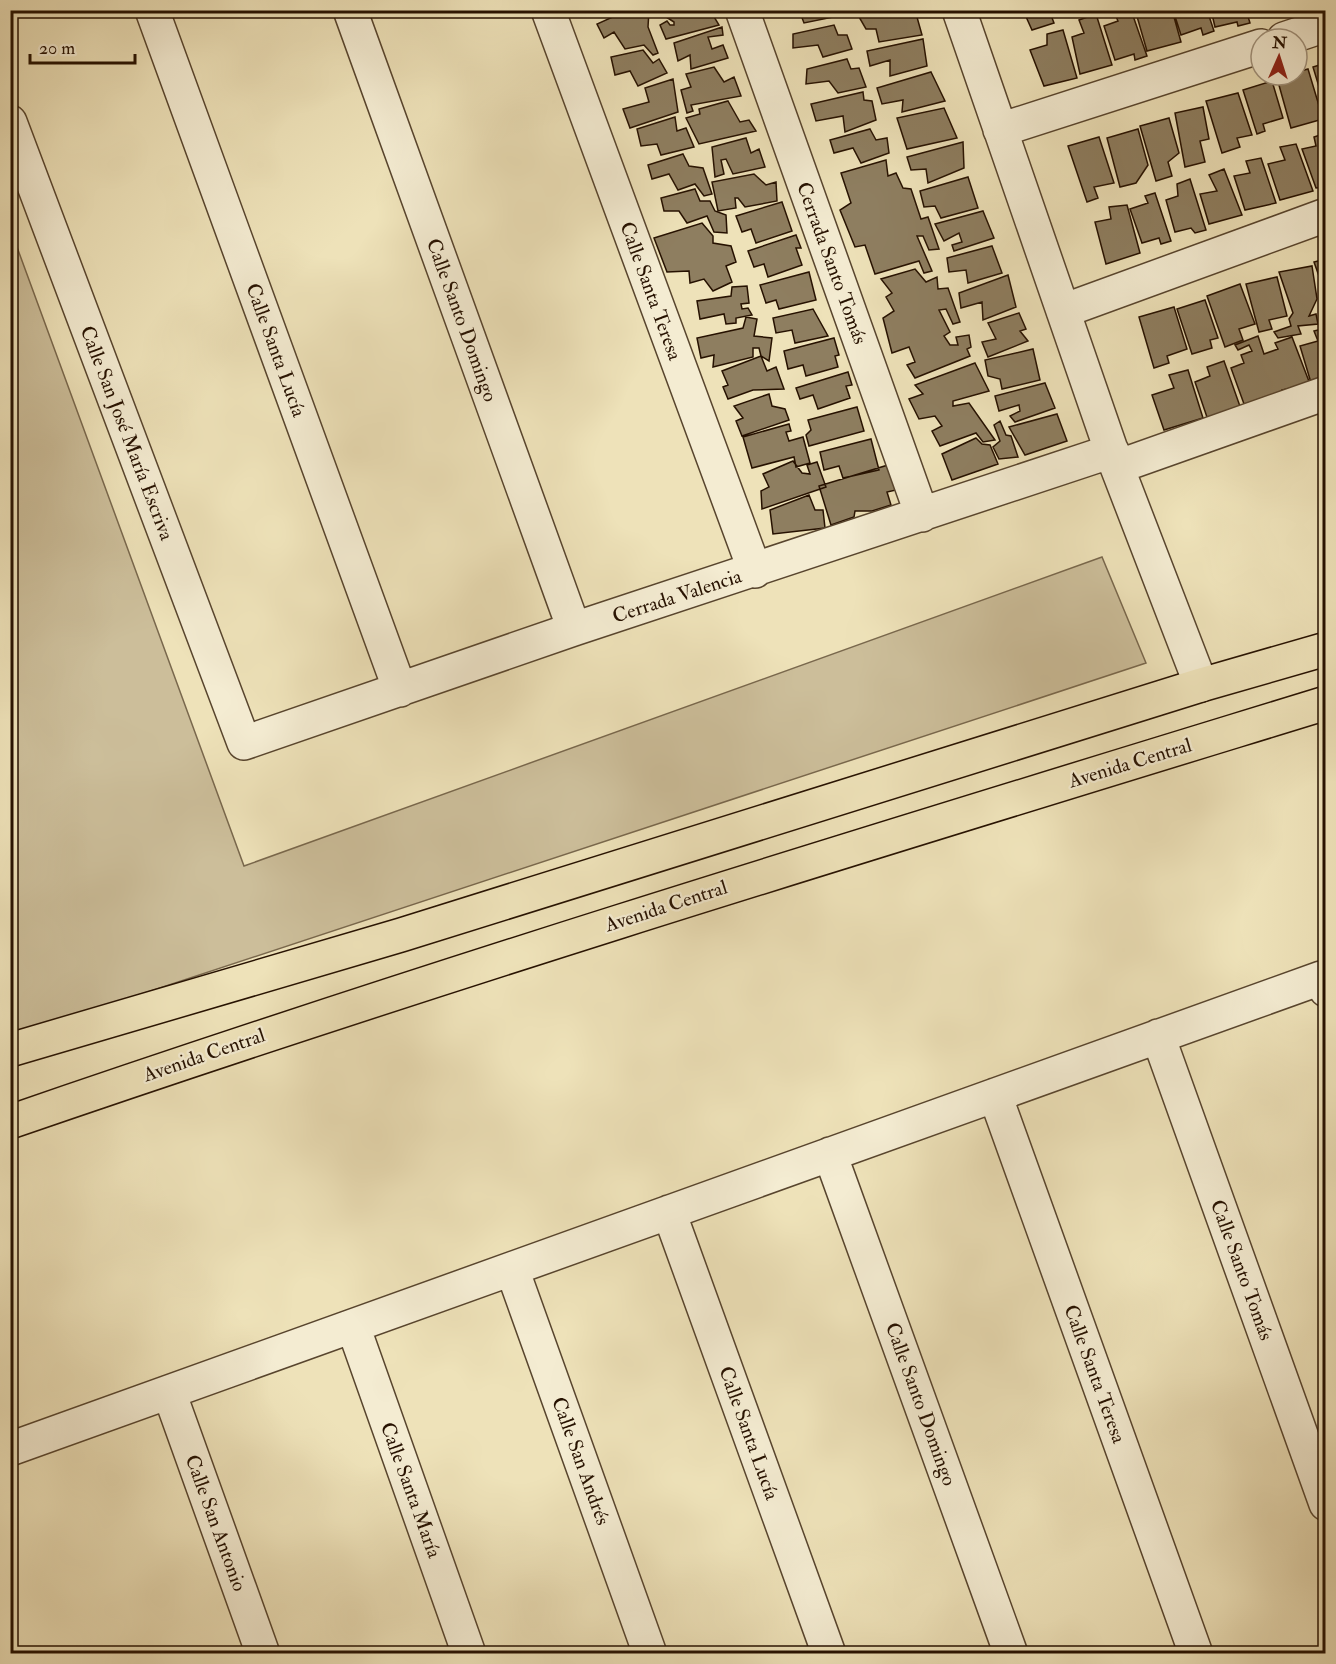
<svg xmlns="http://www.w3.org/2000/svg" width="1336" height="1664" font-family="'IM FELL Double Pica',serif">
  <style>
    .green { fill: #ccbe9a; stroke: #79684d; stroke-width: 1.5 }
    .building { fill: #8e7e60; stroke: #261100; stroke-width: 1.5 }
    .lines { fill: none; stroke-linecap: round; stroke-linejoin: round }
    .minor-casing { stroke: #58452e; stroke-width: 36 }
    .major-casing { stroke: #261100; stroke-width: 36 }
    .minor { stroke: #f4ecd2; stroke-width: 33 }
    .major { stroke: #eee2b9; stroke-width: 33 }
    .labels { text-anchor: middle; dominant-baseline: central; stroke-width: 4.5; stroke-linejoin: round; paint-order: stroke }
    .street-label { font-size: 20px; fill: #261100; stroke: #f4ecd2 }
  </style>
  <rect width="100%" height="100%" fill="#eee2b9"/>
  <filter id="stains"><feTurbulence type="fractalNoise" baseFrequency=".00333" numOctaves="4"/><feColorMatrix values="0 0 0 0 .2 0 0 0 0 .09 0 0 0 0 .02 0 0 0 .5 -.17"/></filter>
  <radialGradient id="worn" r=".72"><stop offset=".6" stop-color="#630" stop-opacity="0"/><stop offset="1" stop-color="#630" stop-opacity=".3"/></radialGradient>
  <path class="green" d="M 10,228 L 244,866 L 1102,557 L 1146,663 L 11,1037 Z"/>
  <path class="building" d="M 628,10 L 649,10 L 648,27 L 658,53 L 653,55 L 644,45 L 625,49 L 614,32 L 604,38 L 597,24 Z
    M 662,10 L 691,10 L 692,13 L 710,10 L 719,25 L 666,39 L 660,25 L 667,21 L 670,25 L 674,25 L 674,22 L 663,15 Z
    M 799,10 L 840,10 L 843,15 L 804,23 Z
    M 885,10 L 915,10 L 922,35 L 879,42 L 876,29 L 866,29 L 859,17 Z
    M 1023,10 L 1049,10 L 1054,23 L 1032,30 Z
    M 1119,10 L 1131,10 L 1147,56 L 1135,60 L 1134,54 L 1115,60 L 1104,26 L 1118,21 L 1114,12 Z
    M 1148,10 L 1172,10 L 1181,42 L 1147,51 L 1136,13 Z
    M 1173,10 L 1207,10 L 1214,31 L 1203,35 L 1201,28 L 1181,35 Z
    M 1211,10 L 1246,10 L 1250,23 L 1238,26 L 1237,22 L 1215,27 Z
    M 1096,14 L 1112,65 L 1080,74 L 1072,37 L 1084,33 L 1079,20 Z
    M 834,25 L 838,35 L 847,35 L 852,49 L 823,57 L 818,45 L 793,48 L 793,34 Z
    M 722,27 L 723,35 L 708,37 L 712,49 L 723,45 L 728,58 L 691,69 L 690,55 L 678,61 L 674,43 Z
    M 1063,30 L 1077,78 L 1044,86 L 1030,50 L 1047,45 L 1047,34 Z
    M 923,39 L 927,66 L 890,76 L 890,60 L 870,66 L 867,51 Z
    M 643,50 L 653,63 L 659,59 L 667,73 L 638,86 L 630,71 L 615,75 L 611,57 Z
    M 847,59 L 851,69 L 859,68 L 866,87 L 838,93 L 829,81 L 806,84 L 807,69 Z
    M 1326,63 L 1326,110 L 1313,67 Z
    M 714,67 L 724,82 L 734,77 L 741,96 L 691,105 L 693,111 L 687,113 L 681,90 L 691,87 L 686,74 Z
    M 1308,69 L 1323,119 L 1291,128 L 1277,78 L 1297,75 L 1297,72 Z
    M 931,72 L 945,101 L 902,112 L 903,100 L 882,104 L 877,88 Z
    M 673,79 L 678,112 L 630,128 L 623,109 L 649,102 L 645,88 Z
    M 1272,81 L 1283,118 L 1263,124 L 1265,131 L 1257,134 L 1243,90 Z
    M 863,92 L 864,100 L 872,101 L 876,120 L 845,132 L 843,116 L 816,121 L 811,104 Z
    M 1238,93 L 1252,135 L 1237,138 L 1240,147 L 1222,153 L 1206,101 Z
    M 728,101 L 740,122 L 749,120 L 756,131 L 699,144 L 686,118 L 700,114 L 699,109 Z
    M 1203,107 L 1209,139 L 1200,141 L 1205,162 L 1185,167 L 1175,113 Z
    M 944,108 L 957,138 L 907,149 L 897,118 Z
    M 675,117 L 677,131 L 686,128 L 694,147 L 661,155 L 657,144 L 641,146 L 637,129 Z
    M 1169,118 L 1179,153 L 1168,162 L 1172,176 L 1156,181 L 1140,126 Z
    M 870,129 L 876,140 L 887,138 L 889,153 L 861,163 L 853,148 L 834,153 L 830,140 Z
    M 1138,129 L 1148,165 L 1136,183 L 1120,187 L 1107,138 Z
    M 1326,133 L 1326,187 L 1316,188 L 1302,149 L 1316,146 L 1314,137 Z
    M 1099,137 L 1114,183 L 1094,187 L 1098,198 L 1087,202 L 1068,146 Z
    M 746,138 L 751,153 L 759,149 L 765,167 L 733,174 L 726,159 L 721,160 L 724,174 L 715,177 L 712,147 Z
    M 963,142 L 964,168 L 928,183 L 926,169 L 911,170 L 907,157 Z
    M 1296,144 L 1313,191 L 1280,200 L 1268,164 L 1285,160 L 1280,147 Z
    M 683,154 L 689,166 L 703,168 L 712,194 L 704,196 L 695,184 L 678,190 L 669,174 L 652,179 L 648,165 Z
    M 1261,158 L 1276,203 L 1245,210 L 1234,176 L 1250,173 L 1246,161 Z
    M 886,160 L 888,176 L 896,173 L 903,188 L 911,189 L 921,219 L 928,217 L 939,249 L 929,250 L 923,236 L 917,236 L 932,271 L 924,273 L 919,261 L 875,274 L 865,245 L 855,247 L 840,210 L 851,203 L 841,173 Z
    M 1224,169 L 1242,215 L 1209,224 L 1200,194 L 1217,191 L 1209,175 Z
    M 754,174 L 766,185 L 776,182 L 777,201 L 745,207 L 738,198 L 735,198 L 736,208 L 718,211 L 712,182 Z
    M 968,177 L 978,208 L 941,218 L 935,206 L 924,207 L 920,191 Z
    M 1190,179 L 1206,230 L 1195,233 L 1191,228 L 1175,232 L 1166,200 L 1178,196 L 1177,184 Z
    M 695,189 L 700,201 L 710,201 L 715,211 L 726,215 L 727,233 L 714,232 L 707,216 L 687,223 L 679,211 L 664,211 L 661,198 Z
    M 1155,193 L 1171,241 L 1161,244 L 1159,238 L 1142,243 L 1130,209 L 1148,203 L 1145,196 Z
    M 782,202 L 792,231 L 756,243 L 751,229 L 742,232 L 736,216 Z
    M 1127,205 L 1140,253 L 1106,264 L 1095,222 L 1111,219 L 1109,207 Z
    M 983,211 L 994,238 L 954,251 L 952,245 L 962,242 L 959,233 L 944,241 L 935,224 Z
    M 702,223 L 713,236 L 713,243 L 731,246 L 736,262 L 726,266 L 732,282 L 713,291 L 704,279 L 690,283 L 689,271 L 667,272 L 654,238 Z
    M 796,235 L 801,248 L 796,248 L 802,265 L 768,277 L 764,264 L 754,267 L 748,251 Z
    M 992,246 L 1002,273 L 968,283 L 966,270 L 949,272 L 947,258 Z
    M 1326,259 L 1326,296 L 1314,262 Z
    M 1312,266 L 1317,299 L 1309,316 L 1316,314 L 1318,324 L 1298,326 L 1301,334 L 1278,338 L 1274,332 L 1291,326 L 1289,319 L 1293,313 L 1279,272 Z
    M 915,269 L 926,282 L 937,277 L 938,289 L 948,288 L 960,322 L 953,324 L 946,309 L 939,310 L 950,332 L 944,336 L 950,345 L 958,345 L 956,337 L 969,335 L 971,347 L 967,349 L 970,356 L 915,378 L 907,365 L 915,362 L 909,347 L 892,353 L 883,318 L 894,311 L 886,297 L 892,293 L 881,279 Z
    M 809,272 L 816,300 L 779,309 L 776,300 L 766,303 L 760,285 Z
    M 1008,275 L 1016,307 L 983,320 L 982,302 L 961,308 L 959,293 Z
    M 1277,277 L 1287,316 L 1269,320 L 1272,329 L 1259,332 L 1246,284 Z
    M 1240,284 L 1255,324 L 1239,329 L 1243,340 L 1225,347 L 1207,296 Z
    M 747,286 L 749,303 L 741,304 L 742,309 L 748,308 L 752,315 L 736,318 L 736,323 L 726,324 L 724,314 L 700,319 L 697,301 L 731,296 L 732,287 Z
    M 1205,300 L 1218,338 L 1210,340 L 1212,348 L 1192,354 L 1177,309 Z
    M 1174,307 L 1187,349 L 1167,356 L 1169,363 L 1154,368 L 1139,317 Z
    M 813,309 L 828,336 L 795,343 L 792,330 L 776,333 L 773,318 Z
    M 1019,313 L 1026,329 L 1020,331 L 1028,341 L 988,357 L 982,342 L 996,339 L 988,323 Z
    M 746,317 L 757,319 L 754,336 L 772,338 L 769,361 L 761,356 L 759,348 L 753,348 L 753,357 L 713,367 L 714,355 L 701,358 L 697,338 L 743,328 Z
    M 1326,328 L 1326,382 L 1312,386 L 1300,346 L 1318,341 L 1314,331 Z
    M 1258,336 L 1264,354 L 1278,349 L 1275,343 L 1292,337 L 1310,384 L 1282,390 L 1286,401 L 1248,415 L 1231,368 L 1244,363 L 1241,355 L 1252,351 L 1249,345 L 1238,350 L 1235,345 Z
    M 834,338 L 839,355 L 835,356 L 838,367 L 806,376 L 803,365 L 788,369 L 784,351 Z
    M 1033,349 L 1040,380 L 1002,389 L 1000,379 L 988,376 L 985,360 Z
    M 761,356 L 767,371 L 776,367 L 784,389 L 753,390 L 728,399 L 723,387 L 728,385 L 722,371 Z
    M 1224,361 L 1242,412 L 1209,423 L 1195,382 L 1210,376 L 1207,367 Z
    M 975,363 L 989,391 L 953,401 L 953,406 L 969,403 L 995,440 L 983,442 L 976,433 L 940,446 L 932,431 L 942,426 L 935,416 L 919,419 L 909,399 L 923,394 L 915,385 Z
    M 1188,370 L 1203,418 L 1164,430 L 1152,395 L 1174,388 L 1169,375 Z
    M 848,372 L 852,385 L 846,386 L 850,398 L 818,409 L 813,395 L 800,399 L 796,388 Z
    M 1045,383 L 1055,408 L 1015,422 L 1010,416 L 1020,411 L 1019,405 L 999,411 L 995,396 Z
    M 769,394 L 772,406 L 785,409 L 789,420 L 742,436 L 736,421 L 743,418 L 734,406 Z
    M 857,407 L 864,431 L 809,446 L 806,435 L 811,430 L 808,420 Z
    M 1057,414 L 1067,441 L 1025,455 L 1009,427 Z
    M 1000,421 L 1006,435 L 1011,436 L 1018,457 L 999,459 L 993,447 L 1000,441 L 994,425 Z
    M 789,424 L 791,431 L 786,432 L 789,441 L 803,437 L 810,463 L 796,467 L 794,457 L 752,468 L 743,437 Z
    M 976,438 L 982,444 L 990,445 L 998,464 L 952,480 L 942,454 Z
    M 871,439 L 879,470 L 843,478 L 839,466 L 824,470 L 820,452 Z
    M 793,461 L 802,473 L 810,474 L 807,465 L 817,462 L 826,487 L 762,509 L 761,491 L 769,487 L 763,474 Z
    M 888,465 L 896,490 L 887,492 L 891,505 L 872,511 L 855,511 L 854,517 L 831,525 L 819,486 Z
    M 809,495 L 815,510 L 823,510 L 825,528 L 773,534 L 770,510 Z"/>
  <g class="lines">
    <g class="minor-casing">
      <path id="minor" d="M 152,10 L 400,690
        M 350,10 L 574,629
        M 548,10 L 755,571
        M 742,10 L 922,515
        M 959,10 L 1117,467 L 1201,685
        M 1284,39 L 1326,25
        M 10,122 L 244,743 L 574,629 L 1112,451
        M 1000,130 L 1261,46
        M 1063,311 L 1326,215
        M 1117,467 L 1326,393
        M 1158,1036 L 1326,1504
        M 995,1095 L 1196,1654
        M 830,1154 L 1011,1654
        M 669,1212 L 829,1654
        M 512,1269 L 650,1654
        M 353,1326 L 469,1654
        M 169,1392 L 263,1654
        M 10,1449 L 1321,978 L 1326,990"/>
    </g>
    <g class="major-casing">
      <path id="major" d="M 10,1050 L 401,935 L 1201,685 L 1326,649
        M 10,1122 C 445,972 886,838 1326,703"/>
    </g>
    <use href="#minor" class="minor"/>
    <use href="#major" class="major"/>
  </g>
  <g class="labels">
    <g class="street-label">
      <text transform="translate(832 263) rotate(70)">Cerrada Santo Tomás</text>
      <text transform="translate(651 291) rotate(70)">Calle Santa Teresa</text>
      <text transform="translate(462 320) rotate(70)">Calle Santo Domingo</text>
      <text transform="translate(276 350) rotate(70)">Calle Santa Lucía</text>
      <text transform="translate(127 433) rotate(69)">Calle San José María Escriva</text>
      <text transform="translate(677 596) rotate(-18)">Cerrada Valencia</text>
      <text transform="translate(1130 763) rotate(-17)">Avenida Central</text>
      <text transform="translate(666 906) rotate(-18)">Avenida Central</text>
      <text transform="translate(204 1055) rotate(-19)">Avenida Central</text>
      <text transform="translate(1242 1270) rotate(70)">Calle Santo Tomás</text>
      <text transform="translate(1095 1374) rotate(70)">Calle Santa Teresa</text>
      <text transform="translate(921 1404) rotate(70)">Calle Santo Domingo</text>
      <text transform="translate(749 1433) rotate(70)">Calle Santa Lucía</text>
      <text transform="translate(581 1461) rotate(70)">Calle San Andrés</text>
      <text transform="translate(411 1490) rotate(70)">Calle Santa María</text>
      <text transform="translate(216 1523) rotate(70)">Calle San Antonio</text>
    </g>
  </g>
  <rect width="1336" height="1664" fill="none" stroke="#eee2b9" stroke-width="36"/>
  <rect x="12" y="12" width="1312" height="1640" fill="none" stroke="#261100" stroke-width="3"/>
  <rect x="18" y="18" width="1300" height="1628" fill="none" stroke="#261100" stroke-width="1.5"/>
  <g transform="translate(1279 57) rotate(3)"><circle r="28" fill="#f4ecd2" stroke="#a2947e" stroke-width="1.5"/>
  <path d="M0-4.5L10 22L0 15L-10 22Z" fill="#8f2418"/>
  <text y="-9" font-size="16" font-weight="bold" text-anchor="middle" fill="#261100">N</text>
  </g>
  <path d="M30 54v9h105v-9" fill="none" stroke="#261100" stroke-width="3"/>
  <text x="39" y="54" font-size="18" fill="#261100" stroke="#f4ecd2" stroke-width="4.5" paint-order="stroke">20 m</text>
  <rect width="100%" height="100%" filter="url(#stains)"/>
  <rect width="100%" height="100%" fill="url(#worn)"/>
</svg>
